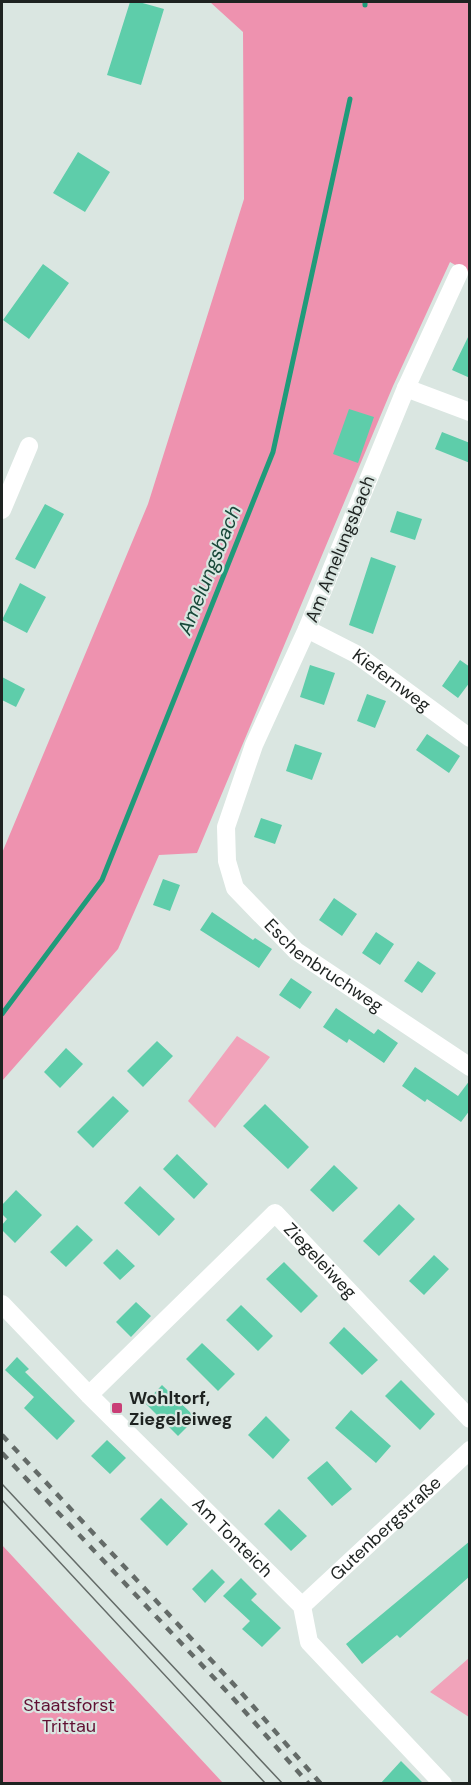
<svg xmlns="http://www.w3.org/2000/svg" width="471" height="1785" font-family="'DM Sans',sans-serif">
  <style>
    .green { fill: #f1a3ba }
    .forest { fill: #ee92af }
    .lines { fill: none; stroke-linecap: round; stroke-linejoin: round }
    .stream { stroke: #1f9b7a; stroke-width: 5 }
    .building { fill: #5ecdaa }
    .street { stroke: #fff; stroke-width: 18 }
    .tram { stroke: #646b68; stroke-width: 1.5 }
    .rail { stroke: #646b68; stroke-width: 4.5; stroke-dasharray: 8 8; stroke-linecap: butt }
    .poi-dot { fill: #c93e76; stroke: #dae6e1; stroke-width: 2 }
    .labels { text-anchor: middle; dominant-baseline: central; stroke-width: 4.5; stroke-linejoin: round; paint-order: stroke }
    .street-label { font-size: 18px; fill: #1e2321; stroke: #dae6e1 }
    .poi-label { font-size: 18px; font-weight: bold; fill: #1e2321; stroke: #dae6e1; text-anchor: start }
    .park-label { font-size: 18px; fill: #611033; stroke: #dae6e1 }
    .water-label { font-size: 20px; font-style: italic; fill: #184839; stroke: #dae6e1 }
  </style>
  <rect width="100%" height="100%" fill="#dae6e1"/>
  <path class="green" d="M 237,1036 L 270,1057 L 215,1128 L 188,1101 Z
    M 469,1658 L 469,1717 L 430,1692 Z"/>
  <path class="forest" d="M 210,2 L 469,2 L 469,273 L 450,262 L 393,386 L 197,853 L 159,855 L 118,949 L 2,1081 L 2,853 L 148,504 L 244,199 L 243,32 Z
    M 2,1545 L 223,1783 L 2,1783 Z"/>
  <g class="lines">
    <path class="stream" d="M 365,2 L 365,5
      M 2,1014 L 102,880 L 273,452 L 350,99"/>
  </g>
  <path class="building" d="M 130,2 L 139,2 L 164,9 L 141,85 L 107,75 Z
    M 78,152 L 110,172 L 85,212 L 53,193 Z
    M 43,264 L 69,283 L 29,339 L 3,320 Z
    M 470,333 L 470,378 L 452,370 Z
    M 349,409 L 374,417 L 358,463 L 333,454 Z
    M 442,432 L 470,443 L 470,463 L 435,449 Z
    M 45,504 L 64,514 L 35,569 L 15,559 Z
    M 397,511 L 422,519 L 415,540 L 390,532 Z
    M 371,557 L 396,566 L 373,634 L 349,625 Z
    M 20,583 L 46,597 L 27,633 L 2,620 Z
    M 460,660 L 470,667 L 470,682 L 458,698 L 442,686 Z
    M 310,665 L 335,673 L 324,705 L 300,697 Z
    M 2,677 L 25,689 L 16,707 L 2,700 Z
    M 367,694 L 386,701 L 375,728 L 357,721 Z
    M 427,734 L 460,756 L 449,773 L 416,750 Z
    M 295,744 L 322,753 L 312,780 L 286,771 Z
    M 261,818 L 282,825 L 275,844 L 254,837 Z
    M 163,879 L 180,885 L 170,911 L 153,905 Z
    M 334,898 L 357,914 L 342,936 L 319,920 Z
    M 212,912 L 253,940 L 255,938 L 272,949 L 259,968 L 200,930 Z
    M 376,932 L 394,944 L 380,965 L 362,953 Z
    M 418,961 L 436,973 L 422,993 L 404,981 Z
    M 291,978 L 312,992 L 300,1009 L 279,995 Z
    M 336,1008 L 374,1034 L 378,1029 L 398,1043 L 384,1063 L 349,1039 L 347,1043 L 323,1027 Z
    M 157,1041 L 173,1056 L 143,1087 L 127,1071 Z
    M 66,1048 L 83,1064 L 60,1088 L 44,1072 Z
    M 415,1067 L 458,1096 L 470,1080 L 470,1110 L 461,1122 L 427,1099 L 425,1102 L 402,1086 Z
    M 113,1096 L 129,1111 L 93,1148 L 77,1132 Z
    M 265,1104 L 309,1147 L 288,1169 L 243,1126 Z
    M 177,1154 L 208,1184 L 194,1199 L 163,1169 Z
    M 334,1165 L 358,1188 L 333,1212 L 310,1190 Z
    M 140,1186 L 175,1219 L 159,1236 L 124,1203 Z
    M 16,1190 L 42,1215 L 15,1243 L 2,1230 L 2,1225 L 7,1219 L 2,1214 L 2,1205 Z
    M 399,1204 L 415,1219 L 379,1256 L 363,1241 Z
    M 77,1225 L 93,1240 L 66,1267 L 50,1252 Z
    M 117,1249 L 135,1266 L 120,1280 L 103,1263 Z
    M 434,1255 L 449,1269 L 424,1295 L 409,1281 Z
    M 284,1262 L 318,1296 L 301,1313 L 266,1279 Z
    M 136,1302 L 151,1316 L 131,1337 L 116,1322 Z
    M 241,1305 L 273,1336 L 258,1351 L 226,1320 Z
    M 344,1327 L 378,1360 L 362,1375 L 329,1343 Z
    M 202,1343 L 235,1374 L 218,1391 L 186,1359 Z
    M 17,1357 L 29,1369 L 25,1372 L 75,1421 L 57,1440 L 24,1408 L 34,1397 L 5,1370 Z
    M 401,1380 L 435,1414 L 420,1430 L 385,1396 Z
    M 162,1385 L 196,1418 L 178,1436 L 145,1403 Z
    M 351,1410 L 391,1446 L 376,1463 L 335,1428 Z
    M 266,1416 L 290,1440 L 273,1459 L 248,1435 Z
    M 107,1440 L 126,1458 L 110,1474 L 91,1456 Z
    M 327,1461 L 352,1489 L 332,1506 L 307,1478 Z
    M 161,1498 L 188,1524 L 167,1546 L 140,1519 Z
    M 279,1509 L 307,1536 L 291,1551 L 264,1524 Z
    M 470,1541 L 470,1576 L 400,1638 L 397,1635 L 362,1664 L 346,1644 Z
    M 212,1569 L 225,1582 L 205,1603 L 192,1589 Z
    M 241,1578 L 257,1594 L 251,1600 L 281,1628 L 262,1647 L 242,1629 L 250,1621 L 223,1596 Z
    M 401,1761 L 424,1784 L 380,1784 Z"/>
  <g class="lines">
    <g class="street">
      <path id="s1" d="M 459,273 L 406,388 L 307,629 L 254,745 L 226,827 L 227,861 L 235,888 L 296,951 L 470,1067"/>
      <path d="M 406,388 L 470,412"/>
      <path d="M 2,510 L 29,446"/>
      <path id="s2" d="M 307,629 L 356,654 L 470,738"/>
      <path id="s3" d="M 2,1304 L 89,1395 L 302,1606 L 309,1642 L 443,1784"/>
      <path id="s4" d="M 89,1395 L 275,1213 L 470,1419"/>
      <path id="s5" d="M 302,1606 L 470,1450"/>
    </g>
    <path class="tram" d="M 2,1484 L 283,1784
      M 2,1500 L 266,1784"/>
    <path class="rail" d="M 2,1435 L 239,1690 L 321,1784
      M 2,1453 L 232,1697 L 309,1784"/>
  </g>
  <rect class="poi-dot" x="111" y="1402" width="12" height="12" rx="3"/>
  <g class="labels">
    <g class="street-label">
      <text transform="translate(340 549) rotate(-68)">Am Amelungsbach</text>
      <text stroke="none"><textPath href="#s2" startOffset="99">Kiefernweg</textPath></text>
      <text stroke="none"><textPath href="#s1" startOffset="782">Eschenbruchweg</textPath></text>
      <text stroke="none"><textPath href="#s4" startOffset="326">Ziegeleiweg</textPath></text>
      <text stroke="none"><textPath href="#s5" startOffset="114">Gutenbergstraße</textPath></text>
      <text stroke="none"><textPath href="#s3" startOffset="328">Am Tonteich</textPath></text>
    </g>
    <g class="poi-label">
      <text x="129" y="1398">Wohltorf,<tspan x="129" dy="21">Ziegeleiweg</tspan></text>
    </g>
    <g class="park-label">
      <text x="69" y="1705">Staatsforst<tspan x="69" dy="21">Trittau</tspan></text>
    </g>
    <g class="water-label">
      <text transform="translate(209 570) rotate(-68)">Amelungsbach</text>
    </g>
  </g>
  <rect width="471" height="1785" fill="none" stroke="#1e2321" stroke-width="6"/>
</svg>
